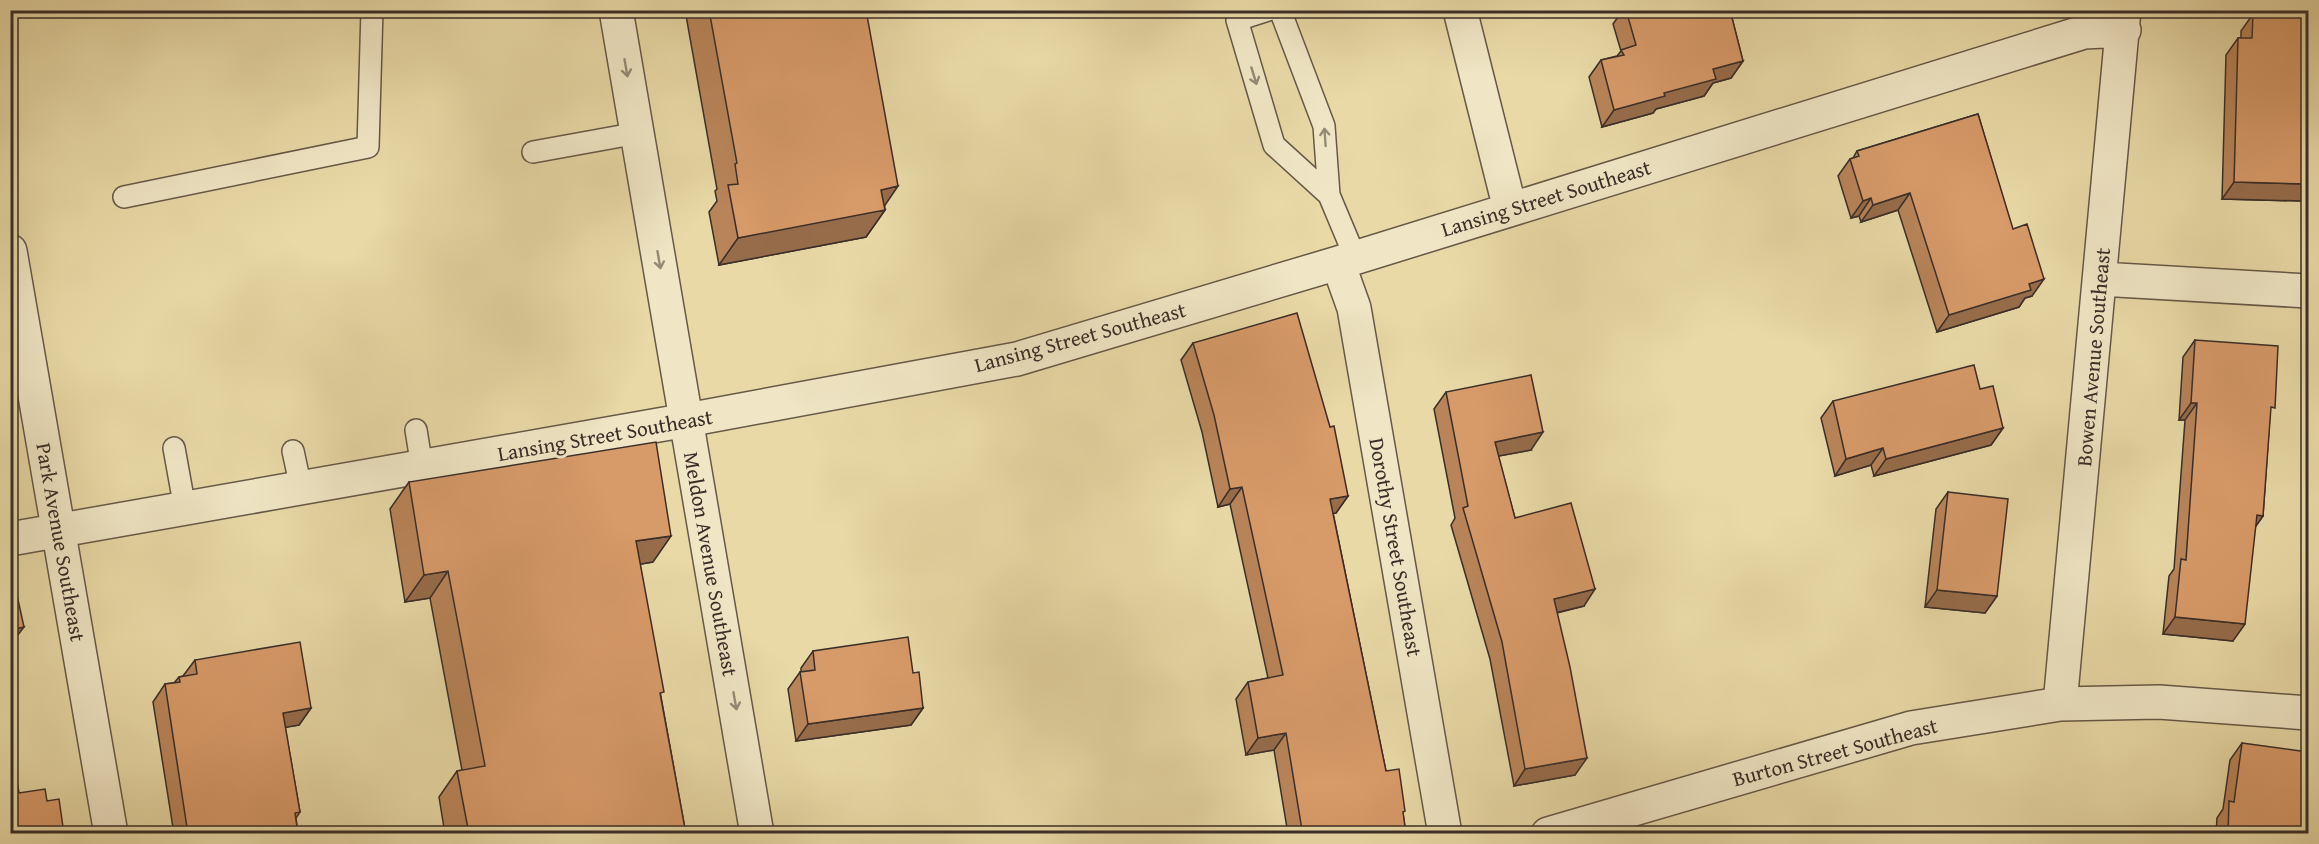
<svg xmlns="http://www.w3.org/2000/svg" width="2319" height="844" font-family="'Gentium Book Plus',serif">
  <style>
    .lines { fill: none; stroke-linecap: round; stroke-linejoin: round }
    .lane-casing { stroke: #665948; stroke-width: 24 }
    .street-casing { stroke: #665948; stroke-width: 36 }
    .lane { stroke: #f0e6c5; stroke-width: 21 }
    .street { stroke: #f0e6c5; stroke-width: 33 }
    .wall { fill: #b9845a; stroke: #3a2e28; stroke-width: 1.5 }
    .shaded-wall { fill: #966c4a; stroke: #3a2e28; stroke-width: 1.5 }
    .building { fill: #d79a69; stroke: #3a2e28; stroke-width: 1.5 }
    .oneway { stroke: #958a76 }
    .labels { text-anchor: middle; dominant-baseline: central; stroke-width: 6; stroke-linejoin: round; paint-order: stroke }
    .street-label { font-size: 21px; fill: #3a2e28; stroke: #f0e6c5 }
  </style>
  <rect width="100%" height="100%" fill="#e8d9a6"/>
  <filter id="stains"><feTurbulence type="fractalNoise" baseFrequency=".00333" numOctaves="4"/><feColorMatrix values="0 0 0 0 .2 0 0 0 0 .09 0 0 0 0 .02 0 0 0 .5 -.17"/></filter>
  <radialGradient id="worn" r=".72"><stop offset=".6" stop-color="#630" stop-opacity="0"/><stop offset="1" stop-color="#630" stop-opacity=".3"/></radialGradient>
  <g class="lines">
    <g class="lane-casing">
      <path id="lane" d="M 1268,10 L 1237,20 L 1274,145 L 1329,195
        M 1280,10 L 1324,126 L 1329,195 L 1355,257
        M 533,152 L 638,133
        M 124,197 L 368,147 L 372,10
        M 416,430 L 422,467
        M 174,448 L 185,509
        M 293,451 L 301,488"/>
    </g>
    <g class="street-casing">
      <path id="street" d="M 616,10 L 757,834
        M 1460,10 L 1510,209
        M 10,251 L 111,834
        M 1338,263 L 1354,308 L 1445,834
        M 2100,279 L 2308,291
        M 10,539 L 687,420 L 1017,359 L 1338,263 L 2084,32 L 2124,30
        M 2060,704 L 2124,10
        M 1548,834 L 1911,728 L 2060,704 L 2159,702 L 2308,713"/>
    </g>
    <use href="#lane" class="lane"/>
    <use href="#street" class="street"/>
  </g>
  <path class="wall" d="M 685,10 L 866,10 L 885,210 L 866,237 L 719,265 L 709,212 L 717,201 L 715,191 L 717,189 Z
    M 1623,10 L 1730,10 L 1743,61 L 1731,78 L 1713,83 L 1704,96 L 1656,109 L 1653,113 L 1602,127 L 1589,77 L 1601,60 L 1617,56 L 1621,51 L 1613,24 Z
    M 2253,14 L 2303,201 L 2222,199 L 2226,55 L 2238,38 L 2241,38 L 2241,31 Z
    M 1978,114 L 2032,296 L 2025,298 L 2019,307 L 1937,332 L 1898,210 L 1861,222 L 1859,216 L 1851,218 L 1838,176 L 1850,159 L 1853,158 L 1857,151 Z
    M 2195,340 L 2270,414 L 2263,516 L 2255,527 L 2233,641 L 2163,634 L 2169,576 L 2174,569 L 2185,420 L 2179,420 L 2183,357 Z
    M 1193,343 L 1348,496 L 1336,513 L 1333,513 L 1386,771 L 1403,814 L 1406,834 L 1288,834 L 1274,750 L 1246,755 L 1236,699 L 1248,682 L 1268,678 L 1230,504 L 1218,507 L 1202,432 L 1181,360 Z
    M 1446,392 L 1531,450 L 1498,456 L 1515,518 L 1584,606 L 1557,613 L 1575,775 L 1514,786 L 1490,659 L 1451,525 L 1455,518 L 1434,409 Z
    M 1833,401 L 2003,428 L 1991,445 L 1874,476 L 1871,465 L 1835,476 L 1821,418 Z
    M 409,482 L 653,562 L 640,564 L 661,697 L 686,834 L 445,834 L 439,797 L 457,771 L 462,770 L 430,598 L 405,602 L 390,509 Z
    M 1948,492 L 1997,596 L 1985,613 L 1925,607 L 1936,509 Z
    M 813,651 L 913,673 L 923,708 L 911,725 L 796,741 L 788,689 L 800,672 L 801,672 L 801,668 Z
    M 195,660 L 311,708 L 299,725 L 285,727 L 300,812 L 296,818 L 298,834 L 174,834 L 153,702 L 165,684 L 174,683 L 179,677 L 183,676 Z
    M 2242,743 L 2308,834 L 2216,834 L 2217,818 L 2223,809 L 2230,760 Z"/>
  <path class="shaded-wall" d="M 1743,61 L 1731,78 L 1713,83 L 1704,96 L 1656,109 L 1653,113 L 1602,127 L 1614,110 L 1664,93 L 1713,69 Z
    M 2234,182 L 2308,184 L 2308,193 L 2303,201 L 2222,199 Z
    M 898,186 L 881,211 L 885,210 L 866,237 L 719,265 L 738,238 L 881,190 Z
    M 1910,193 L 1898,210 L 1861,222 L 1873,205 Z
    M 1871,198 L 1859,216 L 1851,218 L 1863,201 Z
    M 2044,279 L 2032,296 L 2025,298 L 2019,307 L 1937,332 L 1949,315 L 2029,284 Z
    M 2191,403 L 2197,403 L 2185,420 L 2179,420 Z
    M 2003,428 L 1991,445 L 1874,476 L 1886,459 Z
    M 1543,432 L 1531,450 L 1483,459 L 1495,442 Z
    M 1883,448 L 1871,465 L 1835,476 L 1846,459 Z
    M 1242,487 L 1230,504 L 1218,507 L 1230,489 Z
    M 1348,496 L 1336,513 L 1319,516 L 1330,499 Z
    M 2257,515 L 2263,516 L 2251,533 Z
    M 671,536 L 653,562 L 618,568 L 636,541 Z
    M 448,571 L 430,598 L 405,602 L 424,575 Z
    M 1595,589 L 1584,606 L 1542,616 L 1554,599 Z
    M 1937,590 L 1997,596 L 1985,613 L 1925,607 Z
    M 2175,617 L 2245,624 L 2233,641 L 2163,634 Z
    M 24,627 L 10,645 L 10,634 L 14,629 Z
    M 311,708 L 299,725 L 271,730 L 283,713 Z
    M 923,708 L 911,725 L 796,741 L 808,724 Z
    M 1286,733 L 1274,750 L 1246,755 L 1258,738 Z
    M 1587,758 L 1575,775 L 1514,786 L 1525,769 Z
    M 1313,828 L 1309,834 L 1300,834 L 1302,830 Z"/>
  <path class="building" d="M 709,10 L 866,10 L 898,186 L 881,190 L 885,210 L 738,238 L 728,185 L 738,184 L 735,164 L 737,163 Z
    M 1626,10 L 1730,10 L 1743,61 L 1713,69 L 1716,79 L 1664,93 L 1665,96 L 1614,110 L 1601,60 L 1624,55 L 1621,50 L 1636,45 Z
    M 2253,14 L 2308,16 L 2308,184 L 2234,182 L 2238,38 L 2252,38 Z
    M 1978,114 L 2013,229 L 2027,224 L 2044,279 L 2029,284 L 2031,290 L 1949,315 L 1910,193 L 1873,205 L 1871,198 L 1863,201 L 1850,159 L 1859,156 L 1857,151 Z
    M 1297,313 L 1330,427 L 1334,426 L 1348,496 L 1330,499 L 1386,771 L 1399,769 L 1405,811 L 1403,812 L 1406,834 L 1314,834 L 1313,828 L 1302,830 L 1286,733 L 1258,738 L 1248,682 L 1283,675 L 1242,487 L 1230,489 L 1214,415 L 1193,343 Z
    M 2195,340 L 2278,346 L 2275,408 L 2271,407 L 2263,516 L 2257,515 L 2245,624 L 2175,617 L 2181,559 L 2186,560 L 2197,403 L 2191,403 Z
    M 1974,365 L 1980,389 L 1993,386 L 2003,428 L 1886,459 L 1883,448 L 1846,459 L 1833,401 Z
    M 1531,375 L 1543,432 L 1495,442 L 1515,518 L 1571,503 L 1595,589 L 1554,599 L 1570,667 L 1587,758 L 1525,769 L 1502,642 L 1463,508 L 1468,506 L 1446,392 Z
    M 656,442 L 671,536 L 636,541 L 664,692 L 660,693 L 686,834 L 469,834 L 457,771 L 485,766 L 448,571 L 424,575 L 409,482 Z
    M 1948,492 L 2008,499 L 1997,596 L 1937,590 Z
    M 10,586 L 15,586 L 24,627 L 14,629 L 16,638 L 10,639 Z
    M 908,637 L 913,673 L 919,672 L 923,708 L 808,724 L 800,672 L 815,670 L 813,651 Z
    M 300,642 L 311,708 L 283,713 L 300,812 L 295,813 L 298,834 L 206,834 L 206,833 L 188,834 L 165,684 L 180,682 L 179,677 L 197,674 L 195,660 Z
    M 10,741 L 19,793 L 45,789 L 47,801 L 59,799 L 64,834 L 10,834 Z
    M 2242,743 L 2308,752 L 2308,834 L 2228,834 L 2229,801 L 2234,802 Z"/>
  <defs><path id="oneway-shaft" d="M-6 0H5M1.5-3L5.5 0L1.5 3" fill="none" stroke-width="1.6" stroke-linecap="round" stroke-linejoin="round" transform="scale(1.5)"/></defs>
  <g class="oneway">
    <use href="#oneway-shaft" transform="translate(626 68) rotate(80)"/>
    <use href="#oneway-shaft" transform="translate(1254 76) rotate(73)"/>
    <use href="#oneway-shaft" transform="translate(1325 137) rotate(-94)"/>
    <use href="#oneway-shaft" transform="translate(659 260) rotate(80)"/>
    <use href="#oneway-shaft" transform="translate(735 701) rotate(80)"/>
  </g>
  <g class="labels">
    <g class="street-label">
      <text transform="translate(1546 198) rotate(-17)">Lansing Street Southeast</text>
      <text transform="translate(1080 337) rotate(-15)">Lansing Street Southeast</text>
      <text transform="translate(2093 357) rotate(-85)">Bowen Avenue Southeast</text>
      <text transform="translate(605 435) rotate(-10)">Lansing Street Southeast</text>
      <text transform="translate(61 542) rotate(80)">Park Avenue Southeast</text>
      <text transform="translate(1396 547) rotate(80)">Dorothy Street Southeast</text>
      <text transform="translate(711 564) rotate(80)">Meldon Avenue Southeast</text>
      <text transform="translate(1835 752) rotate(-15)">Burton Street Southeast</text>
    </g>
  </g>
  <rect width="2319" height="844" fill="none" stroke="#e8d9a6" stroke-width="36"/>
  <rect x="12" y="12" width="2295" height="820" fill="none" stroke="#3a2e28" stroke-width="3"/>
  <rect x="18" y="18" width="2283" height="808" fill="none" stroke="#3a2e28" stroke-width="1.5"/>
  <rect width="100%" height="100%" filter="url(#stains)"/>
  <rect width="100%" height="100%" fill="url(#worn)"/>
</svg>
